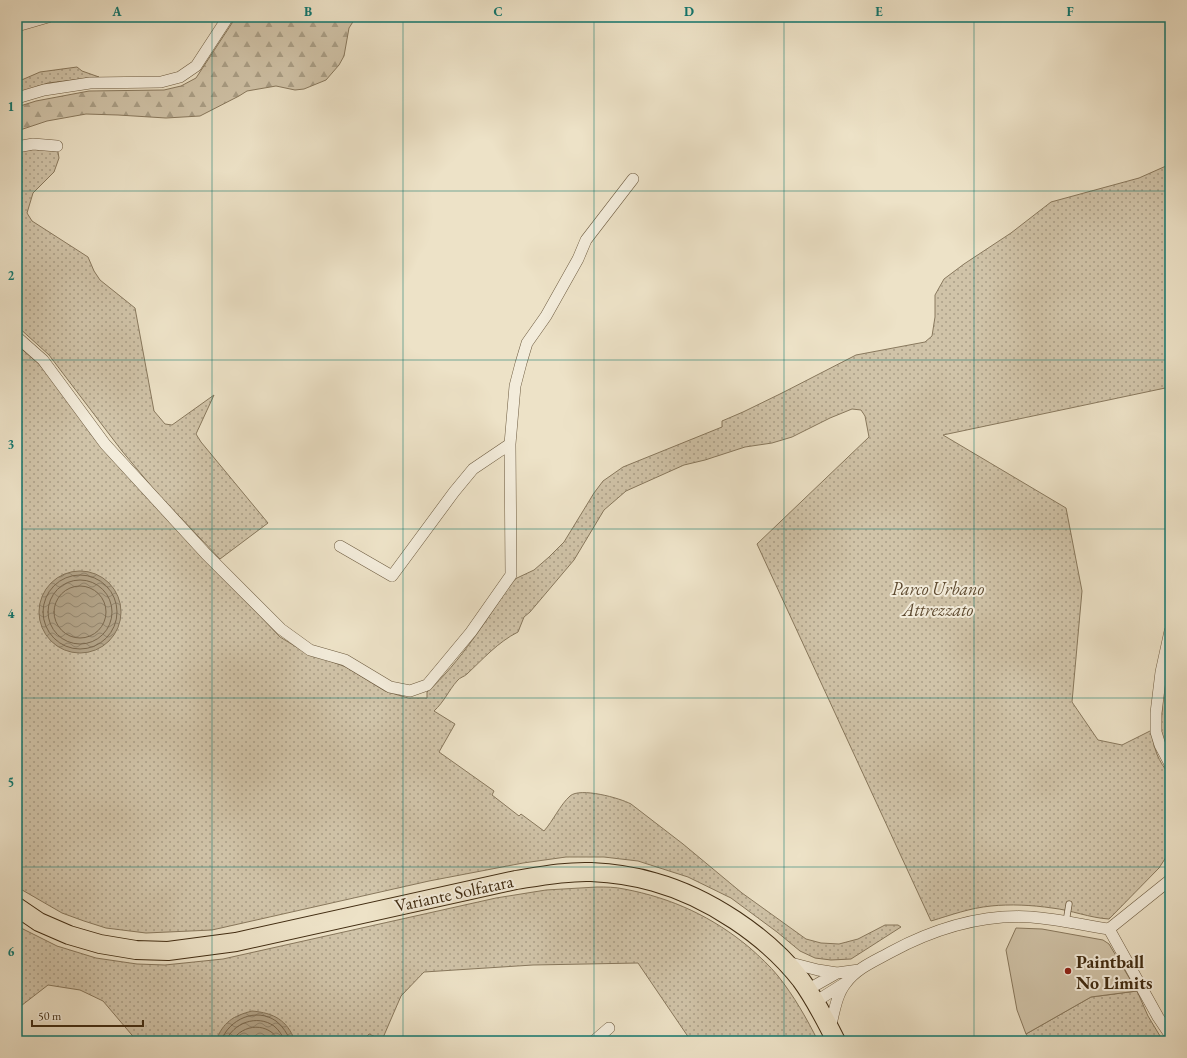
<svg xmlns="http://www.w3.org/2000/svg" width="1187" height="1058" font-family="'EB Garamond',serif">
  <style>
    .grass { fill: url(#grass-dots); stroke: #88785d }
    .forest { fill: url(#forest-firs); stroke: #88785d }
    .garden { fill: #d0c3a8; stroke: #88785d }
    .water { fill: url(#water-waves); stroke: #857459 }
    .lines { fill: none; stroke-linecap: round; stroke-linejoin: round }
    .shore { stroke: #7a684e; stroke-width: 1 }
    .service-casing { stroke: #6c5a3f; stroke-width: 7 }
    .minor-casing { stroke: #6c5a3f; stroke-width: 12 }
    .primary-casing { stroke: #412c12; stroke-width: 20 }
    .service { stroke: #f3ecdb; stroke-width: 5.5 }
    .minor { stroke: #f3ecdb; stroke-width: 11 }
    .primary { stroke: #ede2c7; stroke-width: 18 }
    .grid { fill: none; stroke: #0f766e; stroke-width: 1; stroke-opacity: 0.55 }
    .poi-dot { fill: #8f2418; stroke: #f3ecdb; stroke-width: 1.5 }
    .labels { text-anchor: middle; dominant-baseline: central; stroke-width: 4; stroke-linejoin: round; paint-order: stroke }
    .park-label { font-size: 18px; font-style: italic; fill: #5e4a30; stroke: #f3ecdb }
    .street-label { font-size: 18px; fill: #412c12; stroke: #f3ecdb }
    .poi-label { font-size: 18px; font-weight: bold; fill: #412c12; stroke: #f3ecdb; text-anchor: start }
    .neatline { fill: none; stroke: #0f766e; stroke-width: 1.5 }
    .grid-label { font-size: 13px; text-anchor: middle; font-weight: bold; fill: #0f766e }
  </style>
  <defs>
    <pattern id="grass-dots" width="8" height="8" patternUnits="userSpaceOnUse"><rect width="8" height="8" fill="#d0c3a8"/><path d="M2 2h.1M6 6h.1" fill="none" stroke="#aa9f87" stroke-width="1.8" stroke-linecap="round"/></pattern>
    <pattern id="forest-firs" width="22" height="20" patternUnits="userSpaceOnUse"><rect width="22" height="20" fill="#d0c3a8"/><path d="M5 1l3.5 6h-7zM16 11l3.5 6h-7z" fill="#aa9f87"/></pattern>
    <pattern id="water-waves" width="16" height="10" patternUnits="userSpaceOnUse"><rect width="16" height="10" fill="#b3a489"/><path d="M0 5q4-4 8 0t8 0" fill="none" stroke="#93866f"/></pattern>
  </defs>
  <rect width="100%" height="100%" fill="#ede2c7"/>
  <filter id="stains"><feTurbulence type="fractalNoise" baseFrequency=".005" numOctaves="4"/><feColorMatrix values="0 0 0 0 .2 0 0 0 0 .09 0 0 0 0 .02 0 0 0 .5 -.17"/></filter>
  <radialGradient id="worn" r=".72"><stop offset=".6" stop-color="#630" stop-opacity="0"/><stop offset="1" stop-color="#630" stop-opacity=".3"/></radialGradient>
  <path class="grass" d="M 77,67 L 82,71 L 99,77 L 48,83 L 17,94 L 17,82 L 40,72 Z
    M 35,149 L 45,149 L 58,152 L 59,158 L 54,172 L 33,193 L 27,213 L 32,221 L 88,257 L 94,271 L 100,280 L 135,308 L 154,411 L 165,424 L 172,425 L 214,395 L 196,434 L 201,442 L 268,523 L 220,559 L 157,493 L 122,451 L 49,355 L 17,326 L 17,152 Z
    M 1170,161 L 1170,387 L 943,435 L 1066,508 L 1082,591 L 1072,702 L 1098,740 L 1122,745 L 1152,730 C 1153,748 1158,761 1170,775 L 1170,851 L 1159,868 L 1109,919 C 1090,918 1071,910 1052,908 C 1032,905 1010,904 991,906 C 970,908 951,915 931,921 L 757,544 L 869,437 L 865,416 L 861,410 L 852,409 L 830,418 L 792,437 L 772,443 L 745,447 L 705,460 L 684,465 L 626,491 L 604,510 L 574,560 L 530,612 L 524,617 L 518,632 C 498,642 483,659 467,674 C 464,677 460,677 457,681 C 449,690 444,702 434,711 L 455,724 L 439,752 L 494,791 L 492,795 L 519,816 L 521,814 L 544,831 C 553,821 560,805 570,796 C 580,787 620,798 631,804 L 683,844 L 742,893 L 806,939 L 821,943 L 839,944 L 858,939 L 885,925 L 898,925 L 901,927 L 851,959 L 831,960 L 815,958 L 800,951 L 777,932 L 731,898 L 688,877 L 638,861 L 604,857 L 566,857 L 523,863 L 429,881 L 212,930 L 146,933 L 106,928 L 84,921 L 62,913 L 17,887 L 17,345 L 38,363 L 183,535 L 280,637 L 303,651 L 346,667 L 385,691 L 408,698 L 427,698 L 427,692 C 460,663 488,617 513,581 L 517,578 L 534,570 L 549,557 L 564,542 L 594,493 L 603,481 L 623,467 L 722,427 L 722,421 L 743,412 L 782,393 L 856,355 L 925,342 L 932,336 L 935,317 L 935,295 L 944,279 L 964,264 L 1011,233 L 1051,202 L 1139,178 L 1166,166 Z
    M 1163,684 L 1170,685 L 1170,751 L 1161,735 Z
    M 597,887 C 606,887 615,887 624,889 C 672,898 713,917 750,948 C 760,957 770,966 778,976 C 794,996 807,1019 818,1041 L 691,1041 L 638,963 L 533,965 L 424,972 L 401,996 L 382,1040 L 369,1034 L 363,1041 L 137,1041 L 103,1001 L 80,990 L 48,985 L 17,1009 L 17,926 L 57,946 L 96,958 L 137,964 L 165,965 L 223,959 L 496,898 L 546,890 Z
    M 1137,991 L 1148,1016 L 1163,1041 L 1031,1041 L 1026,1034 L 1091,997 Z"/>
  <path class="forest" d="M 236,17 L 356,17 L 349,28 L 344,56 L 339,65 L 326,80 L 304,89 L 295,90 L 276,86 L 247,91 L 239,96 L 200,116 L 166,118 L 118,115 L 86,114 L 47,121 L 17,131 L 17,107 L 36,101 L 89,91 L 164,90 L 181,86 L 196,78 Z"/>
  <path class="garden" d="M 1016,928 L 1042,929 L 1103,940 L 1109,944 L 1137,991 L 1091,997 L 1026,1034 L 1017,1010 L 1006,950 Z"/>
  <path class="water" d="M39 612a41 41 0 1 1 82 0a41 41 0 1 1-82 0Z
    M 252,1011 C 274,1013 287,1020 295,1041 L 216,1041 C 223,1022 233,1016 252,1011 Z"/>
  <g class="lines">
    <path class="shore" d="M43 612a37 37 0 1 1 74 0a37 37 0 1 1-74 0Z
      M48 612a32 32 0 1 1 64 0a32 32 0 1 1-64 0Z
      M54 612a26 26 0 1 1 52 0a26 26 0 1 1-52 0Z
      M 221,1041 C 229,1019 256,1007 276,1021 C 283,1026 287,1034 291,1041
      M 226,1041 C 233,1023 257,1014 274,1026 C 279,1030 282,1035 285,1041
      M 232,1041 C 243,1023 269,1022 279,1041"/>
    <g class="service-casing">
      <path id="service" d="M 1066,922 L 1069,904"/>
    </g>
    <g class="minor-casing">
      <path id="minor" d="M 17,26 L 48,17
        M 17,98 L 44,90 L 90,83 L 161,82 L 180,77 L 196,66 L 228,17
        M 17,147 L 33,144 L 57,146
        M 17,337 L 43,360 L 105,444 L 206,554 L 281,629 L 310,650 L 345,660 L 390,687 L 410,691 L 427,685 L 471,632 L 511,575 L 510,444 L 515,386 L 521,363 L 527,343 L 546,316 L 578,259 L 586,240 L 633,179
        M 340,546 L 392,576 L 454,492 L 473,469 L 510,444
        M 1170,631 L 1161,672 L 1156,713 L 1156,732 L 1160,745 L 1170,764
        M 1109,929 L 1170,880
        M 787,962 L 818,970 L 837,973 L 859,970
        M 807,990 L 837,973
        M 815,1002 L 845,983
        M 830,1028 C 834,1014 836,995 846,983 C 857,968 875,961 891,952 C 934,929 981,914 1031,917 C 1057,919 1083,925 1109,929 L 1158,1017 L 1170,1035
        M 594,1041 L 609,1028"/>
    </g>
    <g class="primary-casing">
      <path id="primary" d="M 17,907 L 39,922 L 69,935 L 100,944 L 136,950 L 168,951 L 236,942 L 516,880 C 541,876 567,871 591,872 C 612,873 634,876 654,882 C 708,897 767,936 801,980 C 815,999 826,1021 836,1041"/>
    </g>
    <use href="#service" class="service"/>
    <use href="#minor" class="minor"/>
    <use href="#primary" class="primary"/>
  </g>
  <path class="grid" d="M 212,17 L 212,1041M 403,17 L 403,1041M 594,17 L 594,1041M 784,17 L 784,1041M 974,17 L 974,1041M 17,191 L 1170,191M 17,360 L 1170,360M 17,529 L 1170,529M 17,698 L 1170,698M 17,867 L 1170,867"/>
  <circle class="poi-dot" cx="1068" cy="971" r="4"/>
  <g class="labels">
    <g class="park-label">
      <text x="938" y="588">Parco Urbano<tspan x="938" dy="21">Attrezzato</tspan></text>
    </g>
    <g class="street-label">
      <text transform="translate(454 893) rotate(-12)">Variante Solfatara</text>
    </g>
    <g class="poi-label">
      <text x="1076" y="961">Paintball<tspan x="1076" dy="21">No Limits</tspan></text>
    </g>
  </g>
  <rect width="1187" height="1058" fill="none" stroke="#ede2c7" stroke-width="44"/>
  <path d="M32 1020v6h111v-6" fill="none" stroke="#412c12" stroke-width="2"/>
  <text x="38" y="1020" font-size="12" fill="#412c12" stroke="#f3ecdb" stroke-width="3" paint-order="stroke">50 m</text>
  <rect x="22" y="22" width="1143" height="1014" class="neatline"/>
  <g class="grid-label">
    <text x="117" y="16">A</text>
    <text x="308" y="16">B</text>
    <text x="498" y="16">C</text>
    <text x="689" y="16">D</text>
    <text x="879" y="16">E</text>
    <text x="1070" y="16">F</text>
    <text x="11" y="111">1</text>
    <text x="11" y="280">2</text>
    <text x="11" y="449">3</text>
    <text x="11" y="618">4</text>
    <text x="11" y="787">5</text>
    <text x="11" y="956">6</text>
  </g>
  <rect width="100%" height="100%" filter="url(#stains)"/>
  <rect width="100%" height="100%" fill="url(#worn)"/>
</svg>
